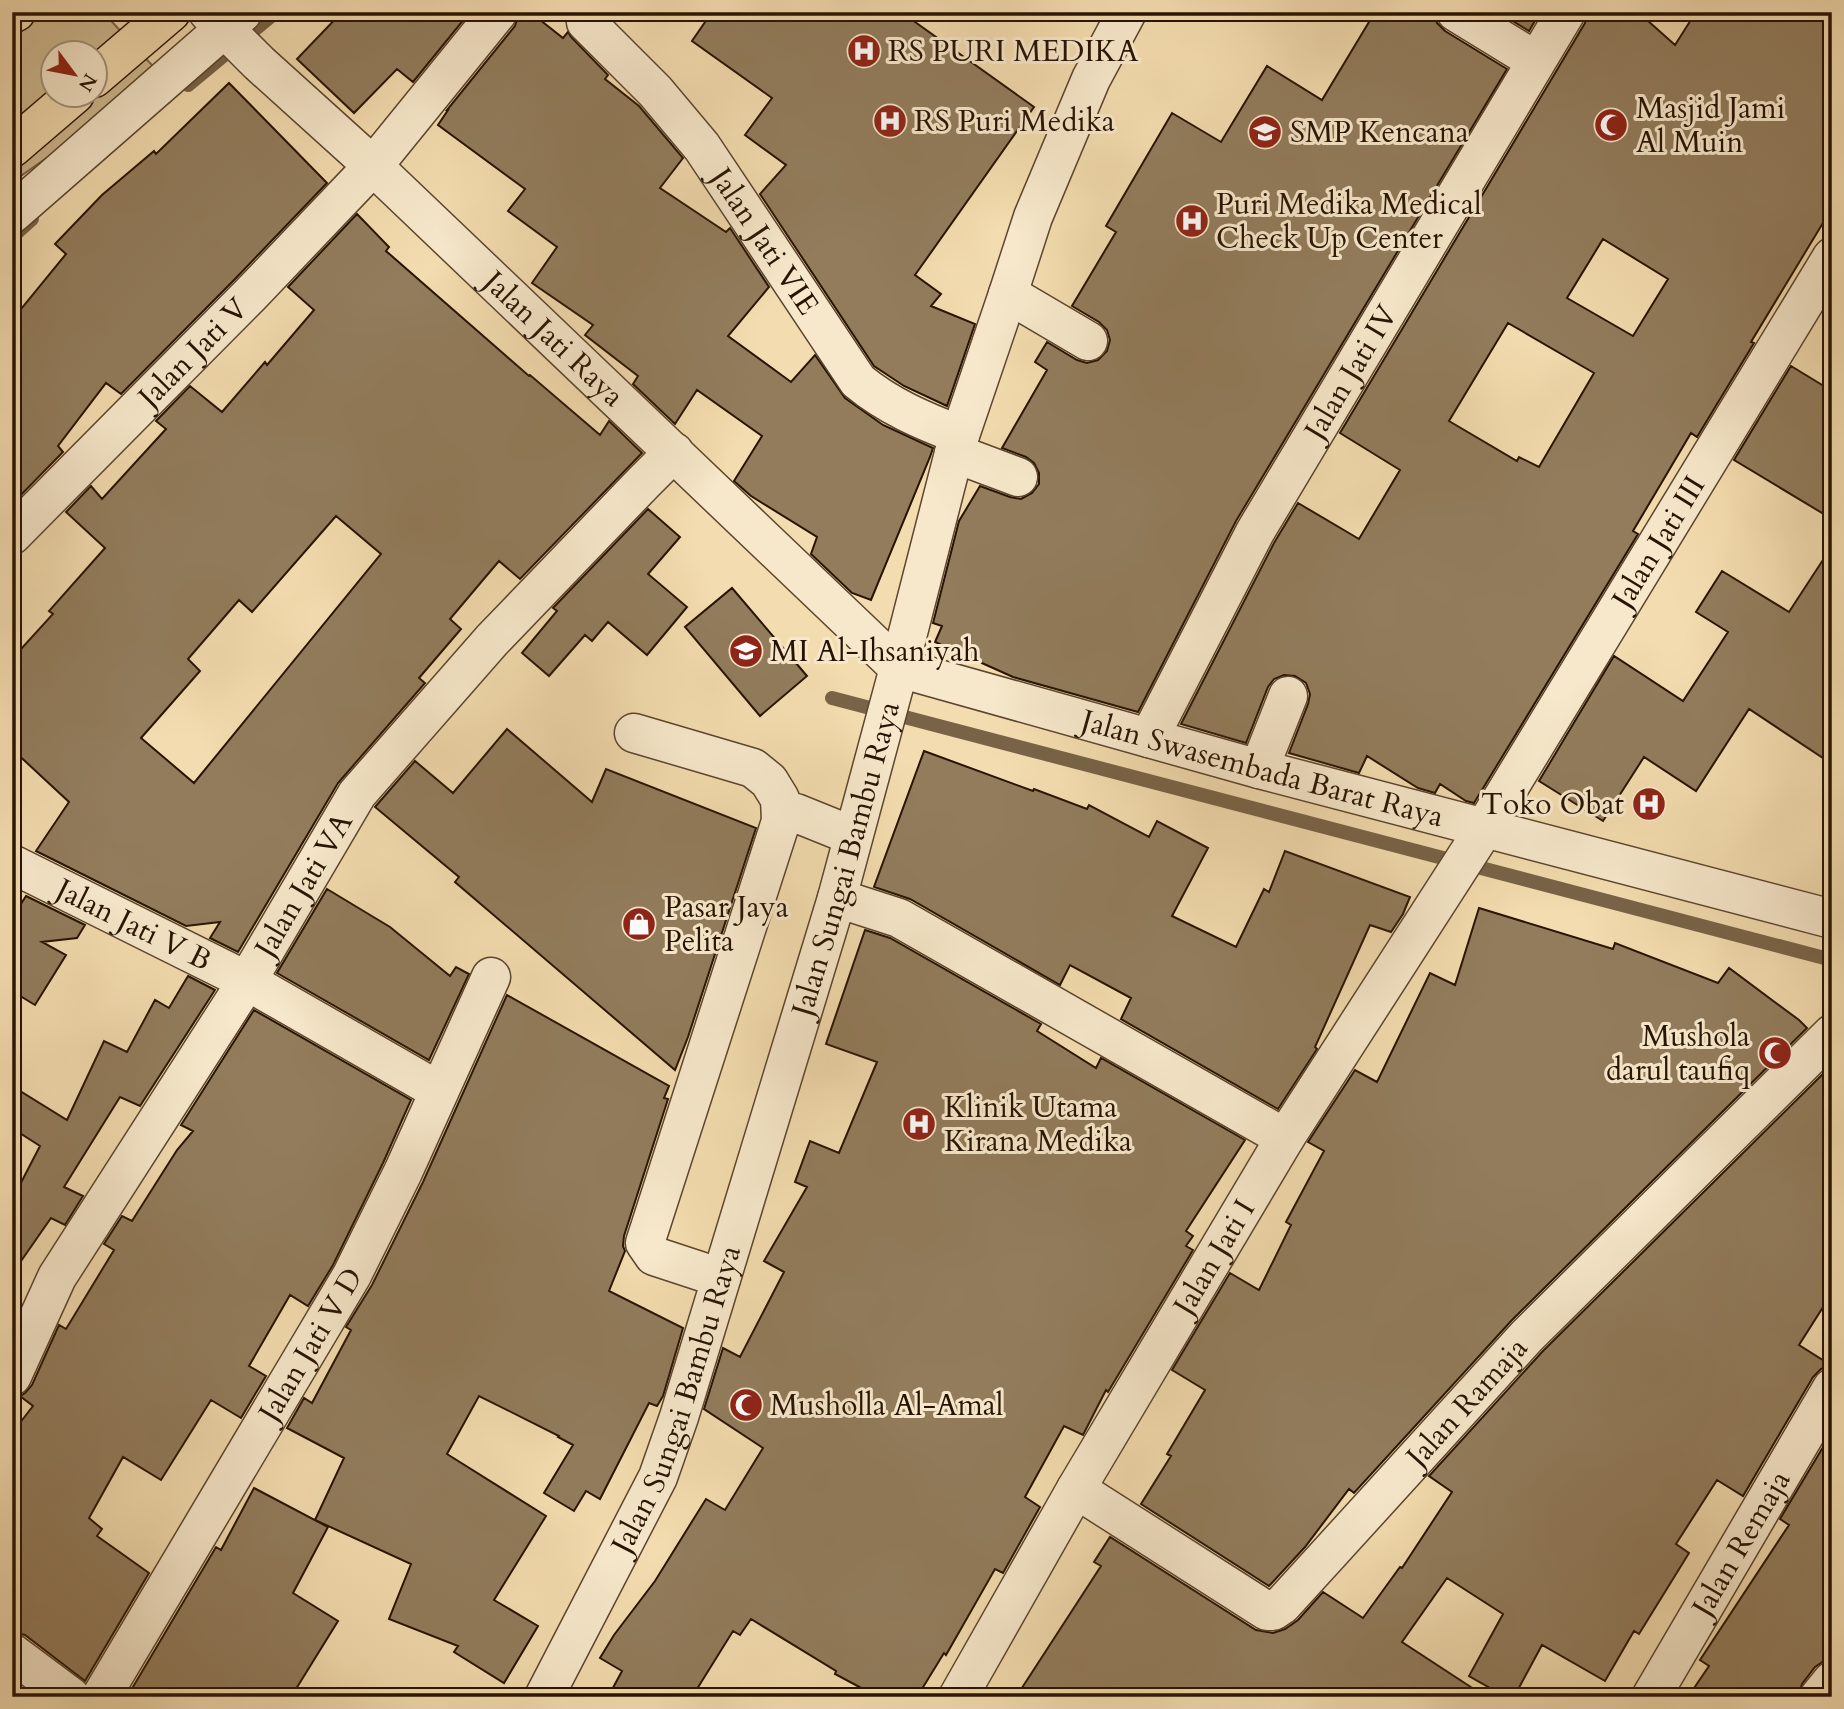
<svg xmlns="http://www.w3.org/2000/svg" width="1844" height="1709" font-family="Cardo,serif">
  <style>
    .green { fill: #d0ba92; stroke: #7c664a; stroke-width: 2; fill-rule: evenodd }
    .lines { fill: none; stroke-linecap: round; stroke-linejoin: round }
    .stream { stroke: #786347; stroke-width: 14 }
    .building { fill: #927c5c; stroke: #281303; stroke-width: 2; fill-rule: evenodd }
    .minor-casing { stroke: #5b452e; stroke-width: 41 }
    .highway-casing { stroke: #281303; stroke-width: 41 }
    .minor { stroke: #f7e8cb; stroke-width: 38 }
    .highway { stroke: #f3dcaf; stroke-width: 38 }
    .labels { text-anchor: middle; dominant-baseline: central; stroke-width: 6; stroke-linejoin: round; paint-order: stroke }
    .poi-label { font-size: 30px; fill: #281303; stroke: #f7e8cb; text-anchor: start }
    .street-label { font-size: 30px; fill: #281303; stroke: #f7e8cb }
  </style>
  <rect width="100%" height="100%" fill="#f3dcaf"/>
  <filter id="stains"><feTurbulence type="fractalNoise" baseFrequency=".00286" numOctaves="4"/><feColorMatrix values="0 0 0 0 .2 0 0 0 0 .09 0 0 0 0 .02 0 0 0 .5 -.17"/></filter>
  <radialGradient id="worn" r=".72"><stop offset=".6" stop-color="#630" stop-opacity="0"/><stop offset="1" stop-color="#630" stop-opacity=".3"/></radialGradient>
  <path class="green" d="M 12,12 L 103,12 L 163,77 L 12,182 ZM 52,52 L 94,52 L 94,94 L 52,94 Z"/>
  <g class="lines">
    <path class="stream" d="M 188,85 L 276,12
      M 12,237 L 32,219
      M 832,698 L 1832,960"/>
  </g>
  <path class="building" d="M 342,12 L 470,12 L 413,82 L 397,69 L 354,113 L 297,59 Z
    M 519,12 L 530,12 L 563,38 L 568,32 L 571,37 L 608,75 L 605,79 L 639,106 L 683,158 L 660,188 L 726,232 L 730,228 L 769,287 L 728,336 L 791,382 L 815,355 L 845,398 L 883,425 L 933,448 L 930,457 L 871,600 L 852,593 L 811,554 L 817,537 L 751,496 L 734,481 L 762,436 L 697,390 L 675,424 L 633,384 L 638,376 L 585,335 L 593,325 L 532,283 L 557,247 L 508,211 L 525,189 L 438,125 L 448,110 L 447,110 L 515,26 Z
    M 712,12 L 901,12 L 1034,107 L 915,275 L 941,294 L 931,306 L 975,324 L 947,406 L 904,386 L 874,366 L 760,194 L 786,165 L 745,135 L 772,98 L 692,41 Z
    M 1375,12 L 1434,12 L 1437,23 L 1445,31 L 1507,69 L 1236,521 L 1138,712 L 1013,677 L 935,642 L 942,626 L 933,623 L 959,521 L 980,486 L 1010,497 L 1021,499 L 1032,493 L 1039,484 L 1039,473 L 1034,463 L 1026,457 L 1002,448 L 1047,370 L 1035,362 L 1047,342 L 1077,360 L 1087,363 L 1098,360 L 1107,351 L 1110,340 L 1107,330 L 1099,322 L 1072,306 L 1116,232 L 1106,226 L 1172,113 L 1221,142 L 1267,66 L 1322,100 Z
    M 1498,12 L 1540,12 L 1529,31 Z
    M 1588,12 L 1638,12 L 1675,45 L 1696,12 L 1832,12 L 1832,208 L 1751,342 L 1754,343 L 1697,437 L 1691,433 L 1633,531 L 1638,534 L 1474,803 L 1466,801 L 1440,784 L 1435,793 L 1418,788 L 1367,756 L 1359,773 L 1289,753 L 1308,704 L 1310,694 L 1306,683 L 1295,676 L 1284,675 L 1274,679 L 1268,687 L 1246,743 L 1181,724 L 1274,543 L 1298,503 L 1359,539 L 1400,470 L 1340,433 L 1585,23 ZM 1603,239 L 1668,279 L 1633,336 L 1567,298 ZM 1508,323 L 1594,373 L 1539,467 L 1519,457 L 1517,461 L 1449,421 Z
    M 229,83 L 327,183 L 235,279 L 121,394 L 106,383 L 58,446 L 63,452 L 12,504 L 12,320 L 66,254 L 55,244 L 102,195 L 154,151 L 156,154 Z
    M 357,214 L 389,247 L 386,251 L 529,376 L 530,375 L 600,435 L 609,421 L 642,453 L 520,579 L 499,561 L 450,619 L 461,629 L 419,678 L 425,683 L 338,783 L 238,952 L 210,938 L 220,922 L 186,926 L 36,851 L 69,802 L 12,749 L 12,659 L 53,614 L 49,611 L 105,548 L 66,512 L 91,486 L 102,499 L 166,429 L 156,421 L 190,386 L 222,412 L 265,362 L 267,365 L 314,310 L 288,287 ZM 336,516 L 381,554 L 194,783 L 141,738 L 200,671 L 188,659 L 239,600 L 252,612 Z
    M 1791,366 L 1832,391 L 1832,519 L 1734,460 Z
    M 648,509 L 680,537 L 648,574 L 687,607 L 647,655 L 608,622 L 592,641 L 585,635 L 549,676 L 522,653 L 557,611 L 553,608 Z
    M 1832,546 L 1832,764 L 1749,709 L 1696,791 L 1644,757 L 1603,821 L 1539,781 L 1614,656 L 1683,701 L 1728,632 L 1696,612 L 1722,571 L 1789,612 Z
    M 732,588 L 807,676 L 760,716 L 685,627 Z
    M 507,729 L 592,802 L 606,769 L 756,828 L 688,1037 L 675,1070 L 455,882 L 459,877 L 375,807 L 415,761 L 453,793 Z
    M 924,751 L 1033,791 L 1034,789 L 1087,809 L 1089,805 L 1149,837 L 1157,821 L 1208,848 L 1172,916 L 1236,947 L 1264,889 L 1269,892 L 1285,851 L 1410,897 L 1403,914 L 1391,932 L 1370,925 L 1315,1047 L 1317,1049 L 1278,1109 L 1121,1019 L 1131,998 L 1070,965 L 1060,985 L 910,899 L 874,887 Z
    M 327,889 L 390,927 L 450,976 L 456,967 L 469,974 L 429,1060 L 277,973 Z
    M 26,896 L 85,925 L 77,938 L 42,942 L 66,955 L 35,1005 L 12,991 L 12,918 Z
    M 1479,908 L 1613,949 L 1615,943 L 1718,983 L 1729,968 L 1799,1020 L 1807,1028 L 1512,1320 L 1354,1493 L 1349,1489 L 1305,1547 L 1269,1586 L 1141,1504 L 1171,1456 L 1167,1454 L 1205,1390 L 1172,1370 L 1230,1273 L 1259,1290 L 1291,1225 L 1286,1222 L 1324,1151 L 1308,1142 L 1355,1070 L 1377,1082 L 1430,973 L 1455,985 Z
    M 865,930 L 890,938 L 1041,1024 L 1037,1031 L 1096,1068 L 1101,1058 L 1245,1140 L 1186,1231 L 1193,1236 L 1186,1246 L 1193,1250 L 1108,1392 L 1106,1390 L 1083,1435 L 1064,1426 L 1025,1497 L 1040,1507 L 1003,1573 L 995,1569 L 946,1655 L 944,1653 L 917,1697 L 878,1697 L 835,1674 L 836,1671 L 751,1619 L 740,1635 L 733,1631 L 692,1697 L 608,1697 L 622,1671 L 600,1658 L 614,1635 L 655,1581 L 706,1499 L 725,1510 L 763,1448 L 704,1409 L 723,1348 L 740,1357 L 784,1272 L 764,1261 L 807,1187 L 795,1182 L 810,1141 L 839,1153 L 877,1062 L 826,1044 Z
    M 188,976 L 215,990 L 140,1106 L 120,1097 L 64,1187 L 83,1196 L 65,1225 L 51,1218 L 12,1274 L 12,1200 L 40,1146 L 12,1128 L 12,1086 L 67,1120 L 104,1041 L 127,1052 L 155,1000 L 169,1008 Z
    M 507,995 L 669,1086 L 664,1098 L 668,1099 L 624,1236 L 623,1246 L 625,1251 L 609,1291 L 683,1328 L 663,1396 L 657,1406 L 649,1403 L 600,1499 L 586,1491 L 574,1511 L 544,1493 L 573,1445 L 558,1437 L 559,1436 L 479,1396 L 447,1454 L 546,1516 L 494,1600 L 538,1626 L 504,1683 L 454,1652 L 458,1646 L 389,1619 L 411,1564 L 315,1520 L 344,1458 L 287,1428 L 304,1398 L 312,1403 L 351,1330 L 346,1327 L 372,1285 L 423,1182 Z
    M 254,1010 L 411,1100 L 383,1163 L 333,1265 L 308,1306 L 290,1295 L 249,1366 L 266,1376 L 241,1418 L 211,1400 L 161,1480 L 123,1457 L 89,1518 L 102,1529 L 97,1536 L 149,1573 L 85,1681 L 25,1635 L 12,1632 L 12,1433 L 33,1406 L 20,1396 L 25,1393 L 32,1385 L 59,1325 L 66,1329 L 114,1250 L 104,1244 L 122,1216 L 132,1221 L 177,1150 L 193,1131 L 181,1125 Z
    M 1832,1065 L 1832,1293 L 1799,1345 L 1832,1366 L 1821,1369 L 1813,1377 L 1743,1496 L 1717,1480 L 1676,1544 L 1689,1553 L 1639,1634 L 1634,1631 L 1605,1681 L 1542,1645 L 1514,1697 L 1506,1697 L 1469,1676 L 1503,1614 L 1447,1578 L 1402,1642 L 1486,1697 L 1016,1697 L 1101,1566 L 1094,1562 L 1110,1537 L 1256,1630 L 1273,1633 L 1285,1629 L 1298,1620 L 1323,1592 L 1363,1618 L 1400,1567 L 1402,1568 L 1452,1492 L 1429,1476 L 1543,1351 Z
    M 1832,1432 L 1832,1659 L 1824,1661 L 1815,1667 L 1802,1684 L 1798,1697 L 1688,1697 L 1709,1666 L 1700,1660 L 1789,1525 L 1780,1519 Z
    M 254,1488 L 328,1527 L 293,1593 L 338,1621 L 291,1697 L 127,1697 L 216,1547 L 221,1550 Z"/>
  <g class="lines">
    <g class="minor-casing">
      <g id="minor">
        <path id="s1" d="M 208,12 L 259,63 L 373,166 L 899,668 L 1259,769 L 1832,919"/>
        <path id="s2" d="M 585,12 L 586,22 L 655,91 L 702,147 L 858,381 C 888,406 923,421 960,435"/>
        <path d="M 1456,12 L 1536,61"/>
        <path d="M 12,214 L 242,13"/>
        <path d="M 1008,294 L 1088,341"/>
        <path d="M 954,453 L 1018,477"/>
        <path id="s3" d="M 12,535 L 251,294 L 373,166 L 498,12"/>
        <path d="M 634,733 L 753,768 L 769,781 L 780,799 L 781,821 L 645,1243 L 654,1256 L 721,1278"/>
        <path id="s4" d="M 1149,738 L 1255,532 L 1566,12"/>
        <path d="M 1259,769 L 1288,696"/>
        <path d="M 781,821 L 796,813 L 853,836"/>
        <path id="s5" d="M 12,864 L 247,981 L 439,1091"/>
        <path d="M 837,898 L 899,918 L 1285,1138"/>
        <path id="s6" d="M 12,1376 L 57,1277 L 247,981 L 357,794 L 492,640 L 644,482 L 674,452"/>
        <path id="s7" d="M 1076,1489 L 1267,1611 L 1273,1611 L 1282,1605 L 1527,1336 L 1832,1034"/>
        <path d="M 12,1653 L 71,1697"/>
        <path id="s8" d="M 101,1697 L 352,1275 L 403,1172 L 491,977"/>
        <path id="s9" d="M 544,1697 L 658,1477 L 679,1417 L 837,898 L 899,668 L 954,453 L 1008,294 L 1033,217 L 1091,79 L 1127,12"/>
        <path id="s10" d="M 958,1697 L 1076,1489 L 1285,1138 L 1477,840 L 1832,257"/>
        <path id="s11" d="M 1651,1697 L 1832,1388"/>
        <path d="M 1819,1697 L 1832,1681"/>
      </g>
    </g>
    <g class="highway-casing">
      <path id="highway" d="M 12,14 L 16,12
        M 94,78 L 171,12
        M 12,148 L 75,94"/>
    </g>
    <use href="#minor" class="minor"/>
    <use href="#highway" class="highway"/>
  </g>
  <defs>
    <g id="hospital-disc" transform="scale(1.75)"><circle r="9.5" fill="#8f2418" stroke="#f7e8cb"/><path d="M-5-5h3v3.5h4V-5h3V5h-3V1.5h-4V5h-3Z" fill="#fff"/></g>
    <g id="mosque-disc" transform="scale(1.75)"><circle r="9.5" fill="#8f2418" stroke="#f7e8cb"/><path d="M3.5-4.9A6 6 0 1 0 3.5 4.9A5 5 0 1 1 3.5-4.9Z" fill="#fff"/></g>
    <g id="school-disc" transform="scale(1.75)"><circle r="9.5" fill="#8f2418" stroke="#f7e8cb"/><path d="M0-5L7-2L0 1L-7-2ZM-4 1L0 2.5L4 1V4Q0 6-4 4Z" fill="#fff"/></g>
    <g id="shop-disc" transform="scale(1.75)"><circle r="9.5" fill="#8f2418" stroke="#f7e8cb"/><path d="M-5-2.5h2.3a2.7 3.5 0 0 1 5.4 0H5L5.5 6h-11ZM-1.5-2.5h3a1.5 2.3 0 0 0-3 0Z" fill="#fff"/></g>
  </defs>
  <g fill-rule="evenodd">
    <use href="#hospital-disc" x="864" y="51"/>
    <use href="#hospital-disc" x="890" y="121"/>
    <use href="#mosque-disc" x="1611" y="125"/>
    <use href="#school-disc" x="1265" y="132"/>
    <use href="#hospital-disc" x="1192" y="221"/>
    <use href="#school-disc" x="746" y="651"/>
    <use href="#hospital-disc" x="1649" y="804"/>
    <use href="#shop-disc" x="639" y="924"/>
    <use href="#mosque-disc" x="1775" y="1053"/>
    <use href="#hospital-disc" x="919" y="1124"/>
    <use href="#mosque-disc" x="746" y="1405"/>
  </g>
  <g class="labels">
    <g class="poi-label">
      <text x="888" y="51">RS PURI MEDIKA</text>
      <text x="1636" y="108">Masjid Jami<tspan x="1636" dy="34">Al Muin</tspan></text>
      <text x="914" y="121">RS Puri Medika</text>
      <text x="1290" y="132">SMP Kencana</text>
      <text x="1216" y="204">Puri Medika Medical<tspan x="1216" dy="34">Check Up Center</tspan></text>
      <text x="770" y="651">MI Al-Ihsaniyah</text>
      <text x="1624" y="804" text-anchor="end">Toko Obat</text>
      <text x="664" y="907">Pasar Jaya<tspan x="664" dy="34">Pelita</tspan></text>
      <text x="1750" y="1036" text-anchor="end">Mushola<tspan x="1750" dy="34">darul taufiq</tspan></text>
      <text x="944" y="1107">Klinik Utama<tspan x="944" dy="34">Kirana Medika</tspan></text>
      <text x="770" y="1405">Musholla Al-Amal</text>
    </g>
    <g class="street-label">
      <text stroke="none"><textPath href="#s2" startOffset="294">Jalan Jati VIE</textPath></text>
      <text stroke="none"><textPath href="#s1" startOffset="476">Jalan Jati Raya</textPath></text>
      <text stroke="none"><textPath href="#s3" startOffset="257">Jalan Jati V</textPath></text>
      <text stroke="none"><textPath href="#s4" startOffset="418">Jalan Jati IV</textPath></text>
      <text stroke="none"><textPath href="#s10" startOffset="1351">Jalan Jati III</textPath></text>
      <text stroke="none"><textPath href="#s1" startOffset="1330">Jalan Swasembada Barat Raya</textPath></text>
      <text stroke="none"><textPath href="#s9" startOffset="894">Jalan Sungai Bambu Raya</textPath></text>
      <text stroke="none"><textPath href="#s6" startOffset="572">Jalan Jati VA</textPath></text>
      <text stroke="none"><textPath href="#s5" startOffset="136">Jalan Jati V B</textPath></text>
      <text stroke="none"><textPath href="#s10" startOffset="509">Jalan Jati I</textPath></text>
      <text stroke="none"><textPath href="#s8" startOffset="410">Jalan Jati V D</textPath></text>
      <text stroke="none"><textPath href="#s9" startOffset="327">Jalan Sungai Bambu Raya</textPath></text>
      <text stroke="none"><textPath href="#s7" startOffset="518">Jalan Ramaja</textPath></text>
      <text stroke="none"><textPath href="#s11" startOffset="178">Jalan Remaja</textPath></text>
    </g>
  </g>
  <rect width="1844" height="1709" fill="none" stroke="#f3dcaf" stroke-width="42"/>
  <rect x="14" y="14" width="1816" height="1681" fill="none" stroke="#281303" stroke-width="3.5"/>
  <rect x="21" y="21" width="1802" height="1667" fill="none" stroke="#281303" stroke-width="2"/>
  <g transform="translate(74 74) rotate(122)"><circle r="33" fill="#f7e8cb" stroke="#a4937b" stroke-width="2"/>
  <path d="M0-5L12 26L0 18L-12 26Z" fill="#8f2418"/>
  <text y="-10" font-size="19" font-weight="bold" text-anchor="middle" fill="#281303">N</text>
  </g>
  <rect width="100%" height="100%" filter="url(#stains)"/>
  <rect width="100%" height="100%" fill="url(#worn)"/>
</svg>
